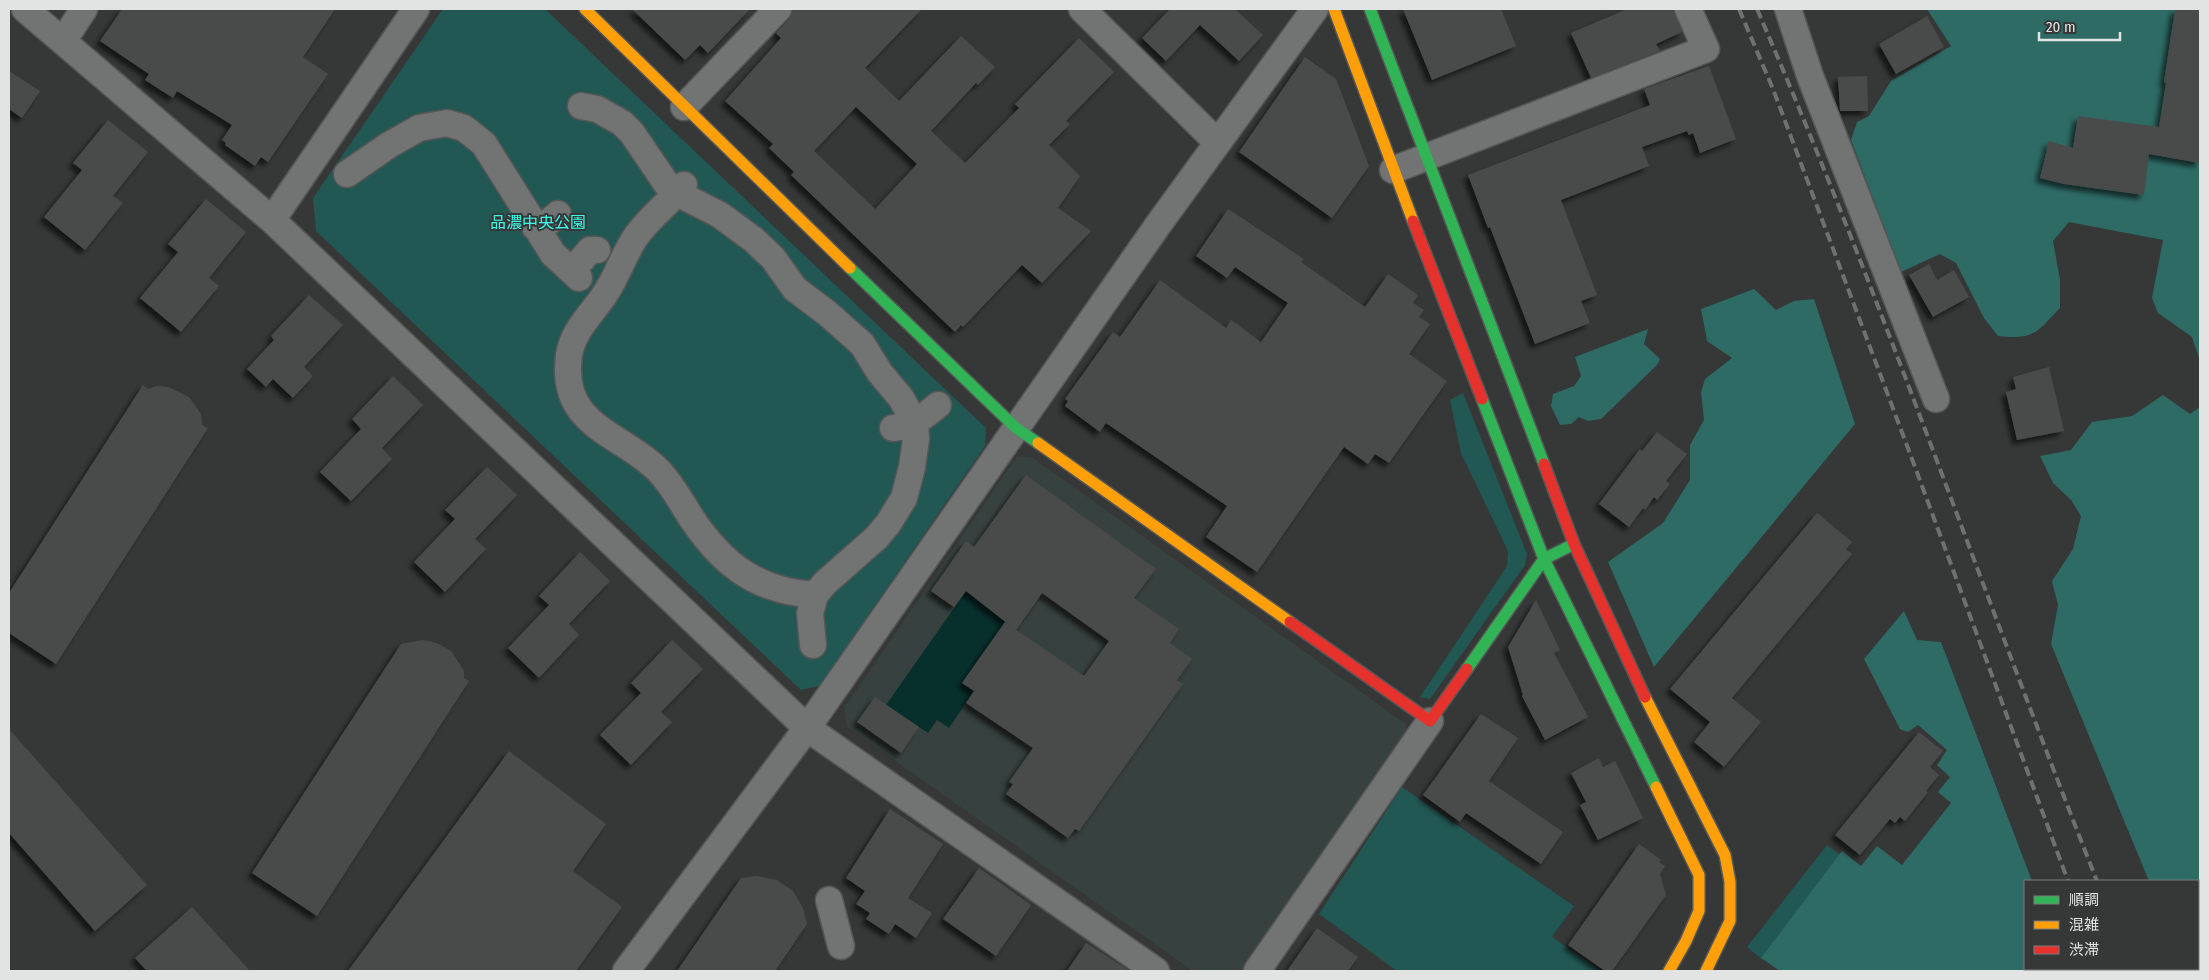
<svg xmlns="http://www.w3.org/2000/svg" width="2209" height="980" font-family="'Fira Sans Condensed','Noto Sans JP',sans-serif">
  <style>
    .built { fill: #37413f }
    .green { fill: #215853 }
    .forest { fill: #2e6b65 }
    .water { fill: #07302c }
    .building { fill: #4a4b4b; fill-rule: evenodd; filter: url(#shadow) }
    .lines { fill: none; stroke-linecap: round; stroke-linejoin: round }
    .street-casing { stroke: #555656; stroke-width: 29 }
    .fast-casing { stroke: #555656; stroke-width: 14 }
    .slow-casing { stroke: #555656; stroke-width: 14 }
    .jam-casing { stroke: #555656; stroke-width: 14 }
    .street { stroke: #727373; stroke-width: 26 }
    .fast { stroke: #30b455; stroke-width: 11 }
    .slow { stroke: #ff9f0a; stroke-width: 11 }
    .jam { stroke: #e5322d; stroke-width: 11 }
    .rail { stroke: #707070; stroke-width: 4; stroke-dasharray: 10 5; stroke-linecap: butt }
    .labels { text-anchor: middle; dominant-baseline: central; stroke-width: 4; stroke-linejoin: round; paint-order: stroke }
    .park-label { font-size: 16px; fill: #3bfdec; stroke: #353837 }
  </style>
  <defs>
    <filter id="shadow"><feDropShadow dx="-4.5" dy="4.5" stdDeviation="2.5" flood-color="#0009"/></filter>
  </defs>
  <rect width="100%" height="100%" fill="#363737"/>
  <path class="built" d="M 1017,456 L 1033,458 L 1406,724 L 1406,738 L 1243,971 L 1193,971 L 847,727 L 844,708 Z"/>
  <path class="green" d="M 443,9 L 545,9 L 986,428 L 985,446 L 819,686 L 801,690 L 316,231 L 313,198 Z
    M 1463,393 L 1527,554 L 1525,565 L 1430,699 L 1420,697 L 1507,566 L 1508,551 L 1461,453 L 1450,400 Z
    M 1402,787 L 1574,906 L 1552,937 L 1601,971 L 1397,971 L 1319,914 Z
    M 1827,845 L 1843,857 L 1763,960 L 1747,947 Z"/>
  <path class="forest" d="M 1927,9 L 2200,9 L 2200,361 L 2192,337 L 2158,313 L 2152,298 L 2163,240 L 2069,222 L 2053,241 L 2060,280 L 2060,308 C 2036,333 2034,340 1998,336 L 1984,318 L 1956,263 L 1940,254 L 1901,272 L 1851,140 L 1857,122 L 1869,116 L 1891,81 L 1951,46 Z
    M 1754,289 L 1776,310 L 1794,301 L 1814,299 L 1855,424 L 1654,667 L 1608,562 L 1663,523 L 1690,480 L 1690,445 L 1704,420 L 1701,392 L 1705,379 L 1732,358 L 1707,341 L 1701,309 Z
    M 1648,329 L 1644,344 L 1660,359 L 1657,365 L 1601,419 L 1588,421 L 1579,417 L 1571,424 L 1560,425 L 1551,406 L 1553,394 L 1574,386 L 1581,376 L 1575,357 Z
    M 2163,395 L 2190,414 L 2200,407 L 2200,964 L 2198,964 L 2198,881 L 2149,881 L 2051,644 L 2058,605 L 2052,581 L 2073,549 L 2081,516 L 2071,500 L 2053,483 L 2040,456 L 2071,450 L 2092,422 L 2132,416 Z
    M 1904,611 L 1917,640 L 1941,642 L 2032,881 L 2025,881 L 2025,969 L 2065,969 L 2066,971 L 1780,971 L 1761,958 L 1842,851 L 1861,866 L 1877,846 L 1902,865 L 1951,803 L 1938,792 L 1950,777 L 1937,765 L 1947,750 L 1918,725 L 1908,732 L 1900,729 L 1864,659 Z"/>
  <path class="water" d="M 966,591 L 981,603 L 1008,618 L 962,683 L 974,691 L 949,728 L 937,720 L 928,733 L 886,705 Z"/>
  <path class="building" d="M 122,9 L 335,9 L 303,57 L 328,74 L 268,162 L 261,157 L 255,166 L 225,145 L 226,143 L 222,140 L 232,125 L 177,91 L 173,98 L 145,80 L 149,74 L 100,41 Z
    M 632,9 L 750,9 L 708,53 L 700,45 L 685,60 Z
    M 793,9 L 922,9 L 865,68 L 899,101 L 961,36 L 995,67 L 978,85 L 976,83 L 931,131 L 965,163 L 1019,108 L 1015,104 L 1079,38 L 1114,72 L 1066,121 L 1070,124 L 1049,145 L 1080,176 L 1058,208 L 1091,231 L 1042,283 L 1022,265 L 963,327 L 961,325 L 955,332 L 791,175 L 794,172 L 769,148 L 773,144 L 725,101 L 781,38 L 776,33 L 789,19 ZM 856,107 L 917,164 L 875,209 L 814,151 Z
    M 1170,9 L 1235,9 L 1263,35 L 1239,61 L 1200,25 L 1166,61 L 1142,38 Z
    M 1403,9 L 1501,9 L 1516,46 L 1432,80 Z
    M 1627,9 L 1673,9 L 1682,32 L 1656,44 L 1660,51 L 1591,78 L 1571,33 Z
    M 2175,9 L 2200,9 L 2200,163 L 2149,154 L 2144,195 L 2064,184 L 2040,178 L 2049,141 L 2073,148 L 2078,116 L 2159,127 L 2166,83 L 2164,82 Z
    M 1927,16 L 1944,47 L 1896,74 L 1879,44 Z
    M 1305,57 L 1336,79 L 1369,166 L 1332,218 L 1239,152 Z
    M 1709,66 L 1736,139 L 1700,153 L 1693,133 L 1689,135 L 1687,131 L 1642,147 L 1649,166 L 1561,200 L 1597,295 L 1581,301 L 1590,323 L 1535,344 L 1490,227 L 1488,228 L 1468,175 L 1650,105 L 1644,89 Z
    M 9,71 L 40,91 L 22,118 L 9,109 Z
    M 1867,76 L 1868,111 L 1840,111 L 1838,77 Z
    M 108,120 L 148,152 L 113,196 L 123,203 L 85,250 L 44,217 L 82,170 L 73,163 Z
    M 206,199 L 246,232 L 209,278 L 219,286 L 181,332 L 140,298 L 178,252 L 168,244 Z
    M 1228,209 L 1304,259 L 1301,262 L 1365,307 L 1388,274 L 1418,295 L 1413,303 L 1424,310 L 1419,317 L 1430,324 L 1409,354 L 1447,381 L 1389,463 L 1375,454 L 1368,464 L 1344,447 L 1257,572 L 1206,537 L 1227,506 L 1106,423 L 1100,432 L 1065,406 L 1068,401 L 1065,399 L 1113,332 L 1120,337 L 1160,280 L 1226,328 L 1231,320 L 1261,342 L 1288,303 L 1235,267 L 1227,278 L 1196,256 Z
    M 1929,264 L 1937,280 L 1954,270 L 1969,297 L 1933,317 L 1909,275 Z
    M 309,295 L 343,325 L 304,367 L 313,376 L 293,398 L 273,379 L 266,387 L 247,369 L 274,340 L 271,336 Z
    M 2049,367 L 2064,431 L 2017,440 L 2006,392 L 2016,389 L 2013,377 Z
    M 393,376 L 423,405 L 382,448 L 392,459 L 351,501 L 320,472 L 361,429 L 352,419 Z
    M 143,385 L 148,389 L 157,386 L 168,387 L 189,397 L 201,414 L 202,425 L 208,428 L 56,664 L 9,633 L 9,593 Z
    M 1657,432 L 1687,454 L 1666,481 L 1670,484 L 1657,500 L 1654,497 L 1645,510 L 1643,508 L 1629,527 L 1599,504 L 1640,449 L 1642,451 Z
    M 487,467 L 517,495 L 475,539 L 486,549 L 445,592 L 414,562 L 455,519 L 445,510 Z
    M 1026,475 L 1156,569 L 1134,598 L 1179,629 L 1170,643 L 1192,659 L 1177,680 L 1183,684 L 1079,831 L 1075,829 L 1068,838 L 1006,794 L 1013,784 L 1009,782 L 1033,748 L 966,703 L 974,691 L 962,683 L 1005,622 L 1012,627 L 966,591 L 954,607 L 931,591 L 966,541 L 974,547 ZM 1042,593 L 1109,641 L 1084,676 L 1016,630 Z
    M 1817,513 L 1852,542 L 1846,549 L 1852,554 L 1732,698 L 1761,722 L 1724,767 L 1694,742 L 1710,722 L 1670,689 Z
    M 580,552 L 610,581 L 569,624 L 579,635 L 539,678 L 508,648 L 549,605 L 539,596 Z
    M 1536,600 L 1560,650 L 1554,653 L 1588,717 L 1545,740 L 1522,696 L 1523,695 L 1508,647 Z
    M 423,640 L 437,643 L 451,651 L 464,671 L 464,678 L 469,681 L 317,916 L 252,873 L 401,644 Z
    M 672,640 L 703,669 L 661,712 L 672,722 L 631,765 L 600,735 L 641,693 L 631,683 Z
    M 875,697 L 919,727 L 901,753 L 857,722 Z
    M 1481,714 L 1518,738 L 1489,781 L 1563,832 L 1541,864 L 1466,813 L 1460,822 L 1423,795 Z
    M 9,729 L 147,885 L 95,931 L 9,833 Z
    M 1919,732 L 1943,751 L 1930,767 L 1939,775 L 1926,791 L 1928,792 L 1905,821 L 1900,817 L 1895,823 L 1890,819 L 1860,855 L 1835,835 Z
    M 509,751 L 606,824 L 573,871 L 622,907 L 576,971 L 348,971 Z
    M 1599,758 L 1603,767 L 1615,761 L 1643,818 L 1598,840 L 1580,805 L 1586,802 L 1571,773 Z
    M 890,809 L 943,844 L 908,898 L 932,913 L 916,938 L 895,924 L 889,934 L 866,919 L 870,913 L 856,904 L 865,891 L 846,878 Z
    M 1639,844 L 1661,860 L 1659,862 L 1665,866 L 1660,874 L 1666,895 L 1612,971 L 1605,971 L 1568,945 Z
    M 979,868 L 1031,905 L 996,956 L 943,919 Z
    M 757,876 L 777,880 L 793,891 L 803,908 L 807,924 L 775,971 L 677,971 L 741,878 Z
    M 192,907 L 250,971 L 147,971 L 135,958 Z
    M 1317,928 L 1358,957 L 1348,971 L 1287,971 Z
    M 1086,943 L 1130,971 L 1067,971 Z"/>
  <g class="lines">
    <g class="street-casing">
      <path id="street" d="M 25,9 L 272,220 L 807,728 L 1156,971
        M 1082,9 L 1217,142
        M 1788,9 L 1810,76 L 1936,399
        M 63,41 L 84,9
        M 581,106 L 597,109 L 622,123 L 632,133 L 668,186 L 677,193 L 720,215 L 754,240 L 773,258 L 795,289 L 827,313 L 862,344 L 880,373 L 901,398 L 915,423 L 916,439 L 912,467 L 904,498 L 888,524 L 876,538 L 825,583 L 815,595 L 810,613 L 813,645
        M 684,107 L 778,9
        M 1393,170 L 1706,49 L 1688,9
        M 347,174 L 389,145 L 419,128 L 447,123 L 464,128 L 484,144 L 553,254 L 579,278
        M 684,185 C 669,203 651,216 637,235 C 624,253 618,275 605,294 C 592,314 573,330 569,355 C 559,426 619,432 657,469 C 672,484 681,502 692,519 C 723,565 757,591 815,595
        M 272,220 L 416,9
        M 535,227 L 550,221 L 558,214
        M 572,271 L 590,250 L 597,250
        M 893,428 C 912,426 924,417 938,405
        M 829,900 L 841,946
        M 626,971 L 807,728 L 1158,225 L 1315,9
        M 1257,971 L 1430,721"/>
    </g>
    <g class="fast-casing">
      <path id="fast" d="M 1370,9 L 1544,464
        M 850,268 L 1016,428 L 1038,443
        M 1482,399 L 1544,559 L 1656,787
        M 1467,669 L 1544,559 L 1574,544"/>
    </g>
    <g class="slow-casing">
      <path id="slow" d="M 585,9 L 850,268
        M 1334,9 L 1413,221
        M 1038,443 L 1290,622
        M 1645,697 L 1725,855 L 1730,882 L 1730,921 L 1706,971
        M 1656,787 L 1699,875 L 1699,911 L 1686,941 L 1669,971"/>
    </g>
    <g class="jam-casing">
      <path id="jam" d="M 1413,221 L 1482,399
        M 1544,464 L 1574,544 L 1645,697
        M 1290,622 L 1430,721 L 1467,669"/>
    </g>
    <use href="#street" class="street"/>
    <use href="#fast" class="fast"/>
    <use href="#slow" class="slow"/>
    <use href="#jam" class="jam"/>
    <path class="rail" d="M 1739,9 L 1773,89 L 1915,467 L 2068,881
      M 1757,9 C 1881,295 1982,591 2097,881
      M 2098,969 L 2099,971
      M 2131,969 L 2132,971"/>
  </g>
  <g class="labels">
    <g class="park-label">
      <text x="538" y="222">品濃中央公園</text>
    </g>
  </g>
  <rect width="2209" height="980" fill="none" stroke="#e2e4e4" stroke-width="20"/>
  <rect x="2024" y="880" width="175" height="90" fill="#353837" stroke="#7a7d7c"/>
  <rect x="2034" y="896" width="25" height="8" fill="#30b455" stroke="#7a7d7c"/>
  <text x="2069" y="905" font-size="15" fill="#e2e4e4">順調</text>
  <rect x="2034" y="921" width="25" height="8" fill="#ff9f0a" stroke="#7a7d7c"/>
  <text x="2069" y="930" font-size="15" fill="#e2e4e4">混雑</text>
  <rect x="2034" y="946" width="25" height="8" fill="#e5322d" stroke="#7a7d7c"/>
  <text x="2069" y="955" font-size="15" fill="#e2e4e4">渋滞</text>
  <path d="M2039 32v8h81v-8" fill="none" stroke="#e2e4e4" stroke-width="2.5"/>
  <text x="2046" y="32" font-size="15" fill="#e2e4e4" stroke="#353837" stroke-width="4" paint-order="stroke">20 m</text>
</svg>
